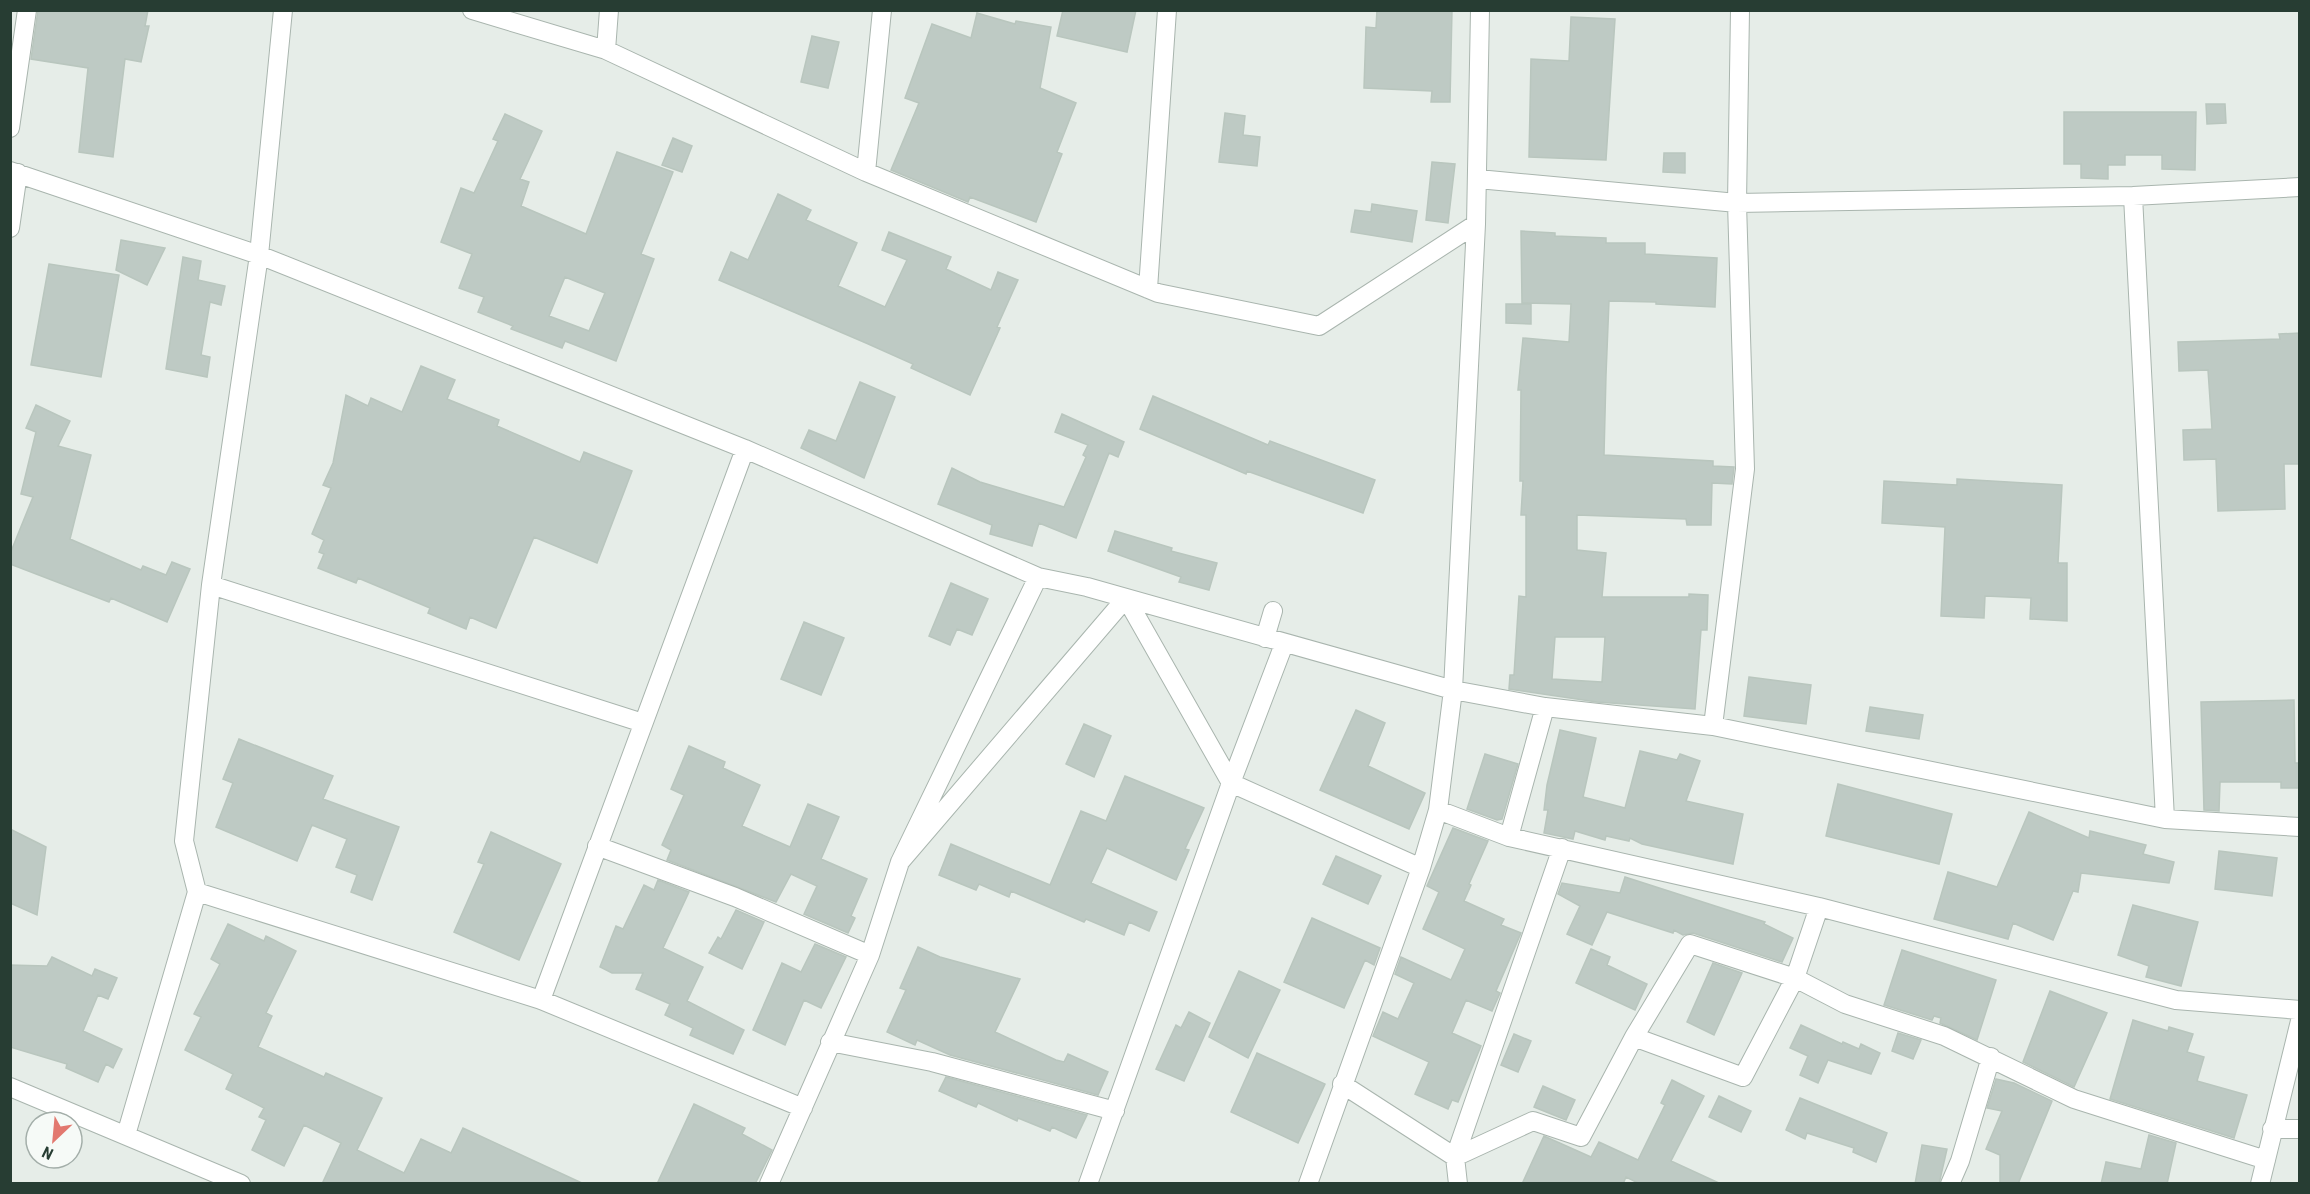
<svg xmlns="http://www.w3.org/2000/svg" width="2310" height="1194" font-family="'Roboto Condensed',sans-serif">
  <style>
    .building { fill: #becac4; stroke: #b9c6be; stroke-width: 1.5; fill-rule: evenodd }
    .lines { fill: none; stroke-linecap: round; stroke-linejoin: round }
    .minor-casing { stroke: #a9b5ae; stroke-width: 20 }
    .minor { stroke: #fff; stroke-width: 18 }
  </style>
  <rect width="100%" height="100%" fill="#e6ede8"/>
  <path class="building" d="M 38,10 L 148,10 L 145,26 L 149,26 L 141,62 L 125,59 L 113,157 L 79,152 L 88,68 L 31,59 Z
    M 1063,10 L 1136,10 L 1127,52 L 1057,36 Z
    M 1377,10 L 1452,10 L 1450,102 L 1431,102 L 1432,91 L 1364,88 L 1366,27 L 1376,28 Z
    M 977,13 L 1015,24 L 1016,21 L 1051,27 L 1040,88 L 1076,103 L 1057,152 L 1062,154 L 1036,222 L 970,197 L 968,202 L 891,170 L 919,103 L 905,98 L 932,24 L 971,38 Z
    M 1571,17 L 1615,19 L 1606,160 L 1529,157 L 1531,59 L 1569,61 Z
    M 812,36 L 839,42 L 828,88 L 801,82 Z
    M 2206,104 L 2225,104 L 2226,123 L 2207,124 Z
    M 2064,112 L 2196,112 L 2195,170 L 2162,169 L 2162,155 L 2125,155 L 2125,165 L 2108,165 L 2108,179 L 2081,178 L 2081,164 L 2064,164 Z
    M 1225,113 L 1245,116 L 1243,135 L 1260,137 L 1257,166 L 1219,162 Z
    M 505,114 L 542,131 L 520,179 L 529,182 L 521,206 L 586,234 L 617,152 L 673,172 L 641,254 L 654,259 L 616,361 L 565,341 L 562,348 L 511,329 L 513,326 L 478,312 L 484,297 L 459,288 L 472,254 L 441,242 L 461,188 L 474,193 L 498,141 L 493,139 ZM 565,277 L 605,293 L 589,331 L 549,316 Z
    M 673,138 L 692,146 L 682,172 L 662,165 Z
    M 1664,153 L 1685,153 L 1685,173 L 1663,172 Z
    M 1432,162 L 1455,164 L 1448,223 L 1426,220 Z
    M 778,194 L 811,210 L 806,220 L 857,243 L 838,286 L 885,307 L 907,260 L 882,250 L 889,232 L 951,257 L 946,269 L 991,290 L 998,272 L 1018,280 L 997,327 L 1000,328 L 970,395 L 911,368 L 913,364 L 866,343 L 719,280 L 731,252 L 748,260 Z
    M 1372,204 L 1417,211 L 1412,242 L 1351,232 L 1355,210 L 1371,212 Z
    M 1521,231 L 1555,233 L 1555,236 L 1606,238 L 1606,243 L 1645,243 L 1645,254 L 1717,258 L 1715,307 L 1656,304 L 1656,302 L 1609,301 L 1606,375 L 1604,455 L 1713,461 L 1713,466 L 1734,467 L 1732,484 L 1712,483 L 1711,525 L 1687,525 L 1686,519 L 1577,515 L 1577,550 L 1606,553 L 1602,597 L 1689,597 L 1689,594 L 1708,595 L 1707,630 L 1701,630 L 1695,709 L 1597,702 L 1509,689 L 1510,675 L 1514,675 L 1519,596 L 1526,597 L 1526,515 L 1521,515 L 1523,481 L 1520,481 L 1521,390 L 1518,390 L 1523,338 L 1569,342 L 1571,304 L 1522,303 ZM 1555,637 L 1605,637 L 1602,682 L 1552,679 Z
    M 121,240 L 165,248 L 147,285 L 116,270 Z
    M 183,257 L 201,261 L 198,280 L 225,286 L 221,305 L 210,302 L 201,355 L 210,357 L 207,377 L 166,369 Z
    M 49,264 L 119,275 L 101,377 L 31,365 Z
    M 1506,304 L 1531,304 L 1531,324 L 1506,323 Z
    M 2300,333 L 2300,464 L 2284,464 L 2285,509 L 2218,511 L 2216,459 L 2184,460 L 2183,430 L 2212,429 L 2208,370 L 2179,371 L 2178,342 L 2280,339 L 2279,334 Z
    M 421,366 L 455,380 L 447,399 L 499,420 L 497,426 L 580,462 L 584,452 L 632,471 L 597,563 L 534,537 L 496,628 L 470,617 L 466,629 L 428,613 L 430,608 L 358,578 L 356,583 L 318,568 L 324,554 L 319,552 L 324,540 L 312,534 L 331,488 L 323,485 L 333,463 L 346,395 L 368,406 L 371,398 L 402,412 Z
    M 860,382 L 895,397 L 864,478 L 801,448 L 809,430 L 836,441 Z
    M 1153,396 L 1268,445 L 1270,441 L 1375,480 L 1363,513 L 1247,471 L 1246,474 L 1140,429 Z
    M 36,405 L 70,421 L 58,446 L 91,455 L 70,539 L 141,570 L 143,566 L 166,575 L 172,562 L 190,569 L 167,622 L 111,598 L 109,602 L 10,564 L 10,554 L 33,497 L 21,494 L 36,432 L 26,428 Z
    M 1062,414 L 1124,442 L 1118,457 L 1109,453 L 1076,538 L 1039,523 L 1032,546 L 990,534 L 992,525 L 938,504 L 952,468 L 980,482 L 1064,507 L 1086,457 L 1083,455 L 1088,445 L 1055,432 Z
    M 1957,479 L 2062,485 L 2058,563 L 2067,563 L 2067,621 L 2030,619 L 2031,598 L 1985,596 L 1984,618 L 1941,616 L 1945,527 L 1882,523 L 1884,481 L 1957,485 Z
    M 1115,531 L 1172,548 L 1171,551 L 1217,563 L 1209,590 L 1179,582 L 1181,577 L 1108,551 Z
    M 951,583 L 988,599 L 972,635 L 957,629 L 950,645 L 929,636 Z
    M 804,622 L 844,638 L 821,695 L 781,679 Z
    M 1749,677 L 1811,685 L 1806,724 L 1744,716 Z
    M 2294,700 L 2295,763 L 2300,763 L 2300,788 L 2281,788 L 2281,782 L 2220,782 L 2219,811 L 2204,810 L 2201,702 Z
    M 1870,707 L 1923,715 L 1919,739 L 1866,731 Z
    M 1356,710 L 1385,723 L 1368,766 L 1425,793 L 1409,829 L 1320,790 Z
    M 1084,724 L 1111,736 L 1094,777 L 1066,764 Z
    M 1560,730 L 1596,738 L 1583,797 L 1625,808 L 1640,751 L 1677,760 L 1680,754 L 1700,761 L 1686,801 L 1743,814 L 1733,864 L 1642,844 L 1630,838 L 1629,841 L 1606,836 L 1605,840 L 1575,831 L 1573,839 L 1544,833 L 1548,810 L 1544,810 L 1547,785 Z
    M 239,739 L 333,776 L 323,799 L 399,827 L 372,900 L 351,892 L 357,875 L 336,867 L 347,839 L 312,825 L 297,861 L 216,827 L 233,783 L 223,779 Z
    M 689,746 L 725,762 L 723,768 L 760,785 L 742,826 L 790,847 L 808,804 L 839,817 L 821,859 L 867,879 L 851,916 L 855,918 L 848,933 L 804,914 L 817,886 L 791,874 L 776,902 L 667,860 L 671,850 L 662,845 L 684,795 L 671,789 Z
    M 1485,754 L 1518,764 L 1502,819 L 1497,820 L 1467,809 Z
    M 1125,776 L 1204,808 L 1185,849 L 1189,850 L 1176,880 L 1107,848 L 1091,883 L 1157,912 L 1149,931 L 1129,922 L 1124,935 L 1086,919 L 1084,922 L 1011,891 L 1009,897 L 979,884 L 976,890 L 939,875 L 951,844 L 1050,885 L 1081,811 L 1106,821 Z
    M 1838,784 L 1952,814 L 1939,864 L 1826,836 Z
    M 2029,812 L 2089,838 L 2090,831 L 2146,845 L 2143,854 L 2174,862 L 2169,883 L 2081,873 L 2078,892 L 2073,891 L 2053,940 L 2013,923 L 2008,939 L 1934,919 L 1948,872 L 1997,887 Z
    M 1453,828 L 1488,841 L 1469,884 L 1471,885 L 1464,901 L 1504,919 L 1501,925 L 1521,933 L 1496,991 L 1500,993 L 1492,1011 L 1466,1000 L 1452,1033 L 1481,1046 L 1458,1102 L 1452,1100 L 1448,1109 L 1415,1094 L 1429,1062 L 1373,1036 L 1383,1012 L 1398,1019 L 1414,983 L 1395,974 L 1401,957 L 1451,980 L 1465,949 L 1423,929 L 1439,892 L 1427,886 Z
    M 10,829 L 46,847 L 37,915 L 10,903 Z
    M 491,832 L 561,864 L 519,960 L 454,932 L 484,864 L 478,862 Z
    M 2219,851 L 2277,858 L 2272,896 L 2215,889 Z
    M 1336,856 L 1381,876 L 1368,904 L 1323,884 Z
    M 1625,877 L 1765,922 L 1764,924 L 1793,938 L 1782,962 L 1693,933 L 1683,935 L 1674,930 L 1673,933 L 1607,912 L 1592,945 L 1567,934 L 1580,906 L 1558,894 L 1562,883 L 1620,893 Z
    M 658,880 L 689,892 L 663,948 L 703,967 L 687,1001 L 744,1030 L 733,1054 L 690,1035 L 693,1028 L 665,1015 L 670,1004 L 636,989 L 643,973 L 612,973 L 600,967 L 616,926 L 623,929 L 644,885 L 654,890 Z
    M 2133,905 L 2198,922 L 2181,986 L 2146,977 L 2149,966 L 2118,955 Z
    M 736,910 L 764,922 L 742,969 L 709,953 L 718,937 L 721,939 Z
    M 1312,918 L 1380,948 L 1374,965 L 1365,960 L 1344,1008 L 1284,982 Z
    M 228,924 L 264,941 L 266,936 L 296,951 L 266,1013 L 272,1016 L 258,1047 L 324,1077 L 326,1073 L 382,1098 L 357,1150 L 404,1173 L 421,1139 L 451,1153 L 463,1128 L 584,1184 L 322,1184 L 341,1143 L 304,1125 L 284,1166 L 252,1150 L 266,1120 L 259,1117 L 264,1108 L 226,1089 L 233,1074 L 185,1050 L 201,1017 L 194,1014 L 220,964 L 211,959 Z
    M 815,944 L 846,957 L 821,1008 L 804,1000 L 785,1045 L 753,1030 L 782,963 L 801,972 Z
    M 918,947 L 940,957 L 1020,979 L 995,1032 L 1056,1060 L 1064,1062 L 1068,1054 L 1108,1072 L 1098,1095 L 950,1055 L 917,1040 L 915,1045 L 887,1032 L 906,990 L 900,988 Z
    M 1591,949 L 1610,957 L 1607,965 L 1647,984 L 1635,1010 L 1576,983 Z
    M 1902,950 L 1996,980 L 1977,1040 L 1940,1023 L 1941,1018 L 1934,1016 L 1932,1020 L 1884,1005 Z
    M 52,957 L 92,976 L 95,969 L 117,978 L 108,999 L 98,995 L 83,1031 L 122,1049 L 113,1068 L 106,1064 L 98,1082 L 66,1068 L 67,1064 L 10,1047 L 10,965 L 47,966 Z
    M 1713,963 L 1742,973 L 1714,1035 L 1687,1022 Z
    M 1239,971 L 1280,990 L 1248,1058 L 1209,1037 Z
    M 2050,991 L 2107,1013 L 2074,1087 L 2023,1062 Z
    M 1189,1012 L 1210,1023 L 1184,1081 L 1156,1069 L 1176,1025 L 1181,1028 Z
    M 2133,1020 L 2168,1031 L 2169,1027 L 2193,1034 L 2187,1052 L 2204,1057 L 2197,1081 L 2247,1095 L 2234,1138 L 2110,1099 Z
    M 1801,1025 L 1842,1044 L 1843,1042 L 1859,1049 L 1861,1044 L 1880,1053 L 1871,1074 L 1828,1060 L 1818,1083 L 1800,1075 L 1808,1056 L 1790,1048 Z
    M 1898,1033 L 1921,1040 L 1913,1059 L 1892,1051 Z
    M 1514,1034 L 1531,1041 L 1518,1072 L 1501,1065 Z
    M 1257,1053 L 1325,1084 L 1298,1143 L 1231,1112 Z
    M 946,1077 L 1087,1115 L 1076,1138 L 1052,1127 L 1050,1131 L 1018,1118 L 1017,1121 L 978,1103 L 976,1107 L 966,1103 L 939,1091 Z
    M 1996,1079 L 2014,1083 L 2052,1101 L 2018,1184 L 2000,1184 L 2000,1155 L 1986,1149 L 2002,1111 L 1987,1108 Z
    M 1672,1080 L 1704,1096 L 1671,1161 L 1721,1184 L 1640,1184 L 1626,1177 L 1623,1184 L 1522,1184 L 1544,1136 L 1591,1157 L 1599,1142 L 1638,1160 L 1665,1105 L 1661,1103 Z
    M 1543,1086 L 1575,1100 L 1566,1120 L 1534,1107 Z
    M 1719,1096 L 1751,1111 L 1741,1132 L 1709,1117 Z
    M 1800,1098 L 1887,1133 L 1876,1162 L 1853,1152 L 1854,1148 L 1807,1133 L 1805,1139 L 1786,1130 Z
    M 694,1104 L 745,1128 L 742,1134 L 772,1150 L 755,1184 L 657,1184 Z
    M 2149,1135 L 2176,1143 L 2167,1184 L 2101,1184 L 2106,1162 L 2141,1169 Z
    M 1922,1145 L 1947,1149 L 1939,1184 L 1915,1184 Z"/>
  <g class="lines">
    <g class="minor-casing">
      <path id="minor" d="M 472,10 L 606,50
        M 609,10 L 606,50 L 866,172 L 1158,293 L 1319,326 L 1476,224
        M 1740,10 L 1737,203 L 2133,196 L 2300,187
        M 10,128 L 27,10
        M 10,171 L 259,255 L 745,449 L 1038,577 L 1087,587 L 1453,690 L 1545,707 L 1713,726 L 2165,819 L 2300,827
        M 866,172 L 882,10
        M 1478,179 L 1737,203 L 1745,469 L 1713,726
        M 2133,196 L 2165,819
        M 10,228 L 18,173
        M 1148,289 L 1167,10
        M 211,585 L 643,723
        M 1265,638 L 1273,611
        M 1438,810 L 1509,837 L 1819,907 L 2176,1000 L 2300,1010
        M 1509,837 L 1545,707
        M 597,846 L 735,897 L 870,955
        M 900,862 L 1126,598 L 1231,783 L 1421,868
        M 197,892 L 541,1000 L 803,1108
        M 541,1000 L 745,449
        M 1634,1037 L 1743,1077 L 1795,978 L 1819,907
        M 830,1042 L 932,1062 L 1115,1111
        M 1342,1084 L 1455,1157 L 1533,1121 L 1581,1137 L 1634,1037 L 1690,944 L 1795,978 L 1845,1004 L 1944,1036 L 2074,1099 L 2266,1160
        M 10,1087 L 241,1184
        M 2272,1129 L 2300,1129
        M 126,1135 L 197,892 L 184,841 L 211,585 L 259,255 L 283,10
        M 769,1184 L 870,955 L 900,862 L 1038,577
        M 1088,1184 L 1231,783 L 1284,644
        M 1308,1184 L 1421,868 L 1438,810 L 1453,690 L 1476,224 L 1480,10
        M 1458,1184 L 1455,1157 L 1562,848
        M 1950,1184 L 1960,1161 L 1991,1057
        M 2260,1184 L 2300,1021"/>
    </g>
    <use href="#minor" class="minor"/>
  </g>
  <rect width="2310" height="1194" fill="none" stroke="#273d33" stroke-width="24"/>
  <g transform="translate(54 1140) rotate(206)"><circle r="28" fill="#f6faf7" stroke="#a3aea9" stroke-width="1.5"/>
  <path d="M0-4.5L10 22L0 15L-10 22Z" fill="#e2786f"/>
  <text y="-9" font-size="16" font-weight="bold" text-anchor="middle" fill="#273d33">N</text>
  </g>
</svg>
